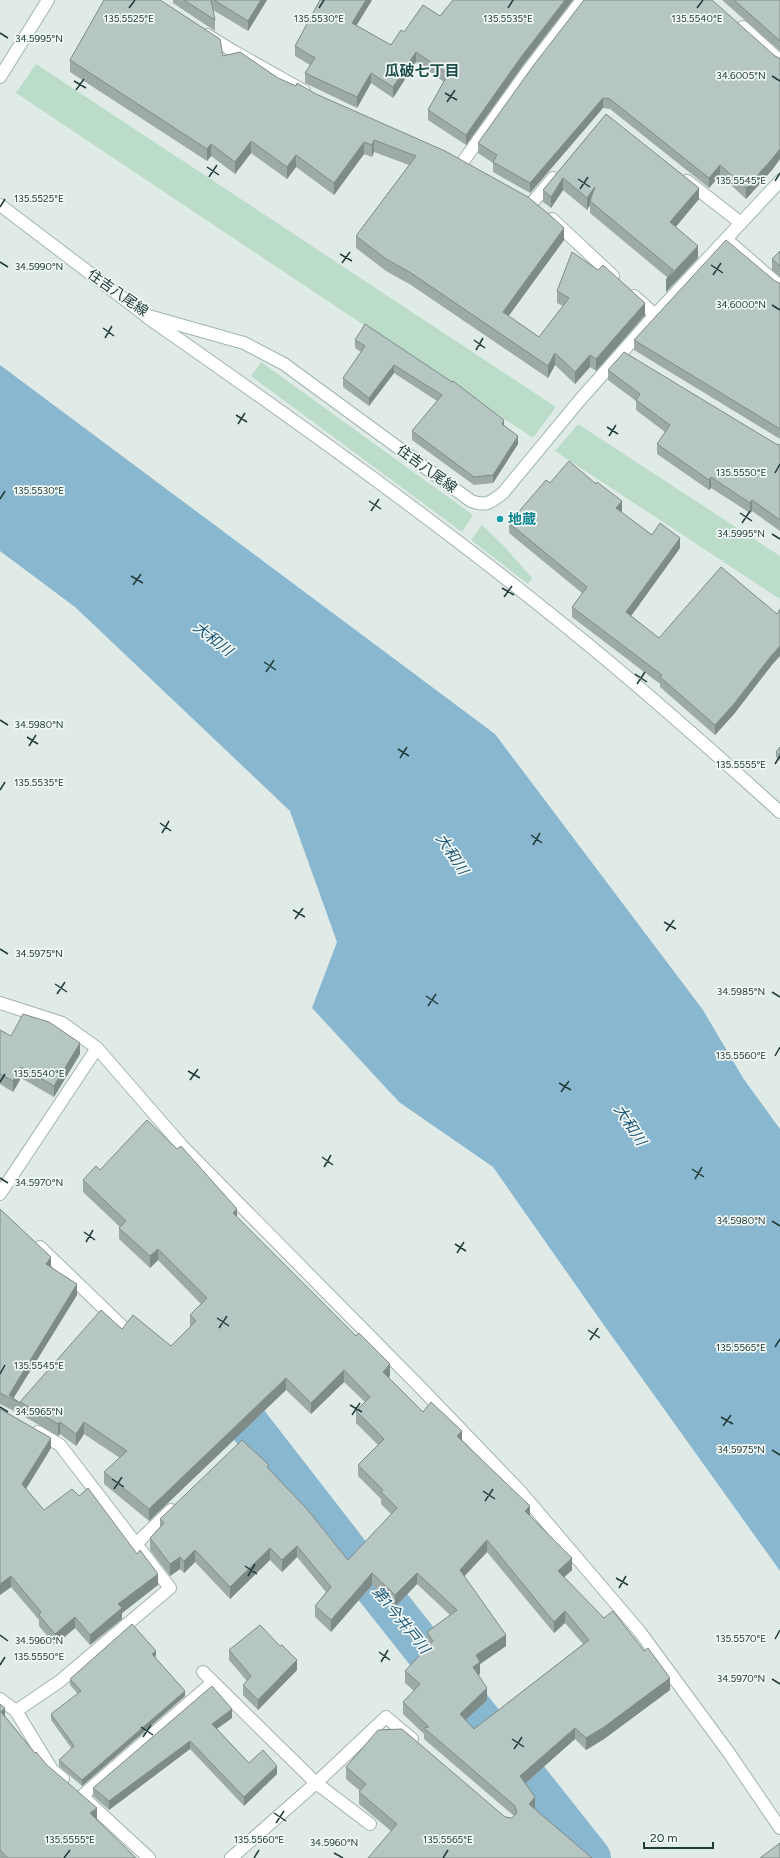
<svg xmlns="http://www.w3.org/2000/svg" width="780" height="1858" font-family="Figtree,'Noto Sans JP',sans-serif">
  <style>
    .green { fill: #badcc9 }
    .water { fill: #89b7cf }
    .lines { fill: none; stroke-linecap: round; stroke-linejoin: round }
    .river { stroke: #89b7cf; stroke-width: 42 }
    .service-casing { stroke: #a3b3b0; stroke-width: 14 }
    .minor-casing { stroke: #a3b3b0; stroke-width: 14 }
    .secondary-casing { stroke: #9fb6b3; stroke-width: 14 }
    .service { stroke: #fff; stroke-width: 12 }
    .minor { stroke: #fff; stroke-width: 12 }
    .secondary { stroke: #fff; stroke-width: 12 }
    .wall { fill: #9daaa7; fill-rule: evenodd }
    .shaded-wall { fill: #7f8b88 }
    .building { fill: #b6c6c2; stroke: #7f8b88; fill-rule: evenodd }
    .ticks { fill: none; stroke: #213b39; stroke-width: 1.5 }
    .culture-dot { fill: #0f9aa8; stroke: #f1f8f5; stroke-width: 1.5 }
    .labels { text-anchor: middle; dominant-baseline: central; stroke-width: 3.5; stroke-linejoin: round; paint-order: stroke }
    .street-label { font-size: 14px; fill: #213b39; stroke: #f1f8f5 }
    .culture-label { font-size: 14px; font-weight: bold; fill: #0d838f; stroke: #f1f8f5; text-anchor: start }
    .neighbourhood-label { font-size: 15px; font-weight: bold; fill: #1e4d4a; stroke: #f1f8f5 }
    .water-label { font-size: 15px; font-style: italic; fill: #1d5675; stroke: #f1f8f5 }
    .ticks-label { font-size: 10px; text-anchor: middle; fill: #213b39; stroke: #f1f8f5; stroke-width: 3.5; stroke-linejoin: round; paint-order: stroke }
  </style>
  <rect width="100%" height="100%" fill="#e0ebe8"/>
  <path class="green" d="M 36,64 L 556,407 L 533,438 L 16,93 Z
    M 261,362 L 473,515 L 462,532 L 251,376 Z
    M 578,424 L 780,556 L 780,599 L 555,451 Z
    M 482,525 L 502,544 L 532,578 L 528,584 L 471,540 Z"/>
  <path class="water" d="M 0,365 L 495,734 L 703,1010 L 743,1078 L 780,1129 L 780,1571 L 596,1314 L 493,1167 L 399,1102 L 312,1008 L 337,942 L 290,811 L 75,607 L 0,551 Z"/>
  <g class="lines">
    <path class="river" d="M 209,1384 L 246,1421 L 363,1572 L 590,1858"/>
    <g class="service-casing">
      <path id="service" d="M 40,1247 L 123,1327
        M 136,1544 L 171,1510
        M 203,1672 L 316,1783 L 370,1824
        M 316,1783 L 386,1717 L 412,1739"/>
    </g>
    <g class="minor-casing">
      <path id="minor" d="M 743,27 L 780,61
        M 207,35 L 233,51 L 304,91
        M 462,163 L 527,72 L 582,0
        M 687,181 L 741,223
        M 532,203 L 553,178
        M 552,219 L 613,276
        M 726,239 L 780,286
        M 634,296 L 655,315
        M 147,317 C 296,421 445,527 585,642 C 652,697 716,754 780,812
        M 0,1003 L 62,1023 L 97,1048 L 183,1147 L 417,1384 L 519,1490 L 640,1632 L 729,1753 L 780,1828
        M 0,1194 L 97,1048
        M 0,1699 L 16,1711 L 52,1770 L 63,1779
        M 16,1711 L 60,1681 L 170,1588 L 60,1445 L 38,1432
        M 82,1796 L 213,1682
        M 85,1799 L 149,1858
        M 231,1858 L 316,1783"/>
    </g>
    <g class="secondary-casing">
      <path id="secondary" d="M 0,77 L 48,0
        M 0,205 L 145,315 L 244,343 L 284,364 L 471,501 C 486,507 491,502 503,493 L 579,401 L 655,315 L 780,181"/>
    </g>
    <use href="#service" class="service"/>
    <use href="#minor" class="minor"/>
    <use href="#secondary" class="secondary"/>
  </g>
  <path class="wall" d="M 173,0 L 267,0 L 248,31 L 213,10 L 215,20 L 215,31 L 173,3 Z
    M 372,0 L 356,25 L 391,45 L 404,32 L 440,16 L 521,68 L 466,145 L 428,120 L 428,110 L 444,82 L 416,62 L 393,98 L 371,83 L 357,108 L 305,83 L 305,73 L 310,65 L 295,56 L 295,46 Z
    M 584,0 L 775,56 L 779,58 L 780,58 L 780,159 L 772,170 L 746,199 L 720,175 L 709,188 L 610,109 L 603,108 L 530,193 L 493,172 L 493,163 L 478,153 L 478,143 Z
    M 722,0 L 780,0 L 780,51 Z
    M 223,56 L 296,86 L 564,240 L 508,316 L 539,337 L 563,306 L 557,303 L 557,291 L 645,315 L 596,371 L 590,367 L 575,384 L 555,365 L 548,378 L 411,285 L 386,271 L 356,248 L 356,236 L 409,165 L 374,152 L 372,157 L 364,154 L 334,195 L 296,167 L 287,179 L 251,153 L 235,174 L 211,156 L 207,161 L 70,72 L 70,60 Z
    M 606,114 L 699,199 L 675,227 L 698,258 L 666,292 L 668,278 L 590,213 L 590,205 L 587,210 L 563,190 L 551,208 L 543,202 L 543,190 Z
    M 780,251 L 780,277 L 772,270 L 772,259 Z
    M 775,281 L 779,283 L 780,283 L 780,439 L 634,350 L 634,340 Z
    M 355,340 L 504,426 L 518,444 L 493,483 L 474,485 L 412,440 L 412,431 L 437,401 L 394,373 L 369,406 L 343,387 L 343,378 L 361,352 L 355,348 Z
    M 608,370 L 776,444 L 780,445 L 780,531 L 752,511 L 750,513 L 711,488 L 709,490 L 657,454 L 657,444 L 665,432 L 636,410 L 636,401 L 608,380 Z
    M 550,483 L 596,484 L 622,511 L 621,512 L 652,535 L 680,548 L 631,616 L 659,638 L 771,666 L 734,714 L 715,735 L 660,687 L 660,684 L 572,617 L 572,607 L 582,593 L 509,533 L 509,523 Z
    M 780,747 L 780,761 L 776,757 L 776,752 Z
    M 0,1030 L 11,1036 L 80,1054 L 54,1097 L 21,1078 L 13,1092 L 0,1084 Z
    M 100,1170 L 237,1217 L 390,1376 L 388,1378 L 423,1412 L 462,1442 L 530,1516 L 572,1570 L 564,1577 L 670,1690 L 604,1739 L 586,1750 L 575,1739 L 525,1783 L 535,1809 L 592,1858 L 391,1831 L 359,1804 L 359,1792 L 360,1791 L 346,1779 L 346,1767 L 505,1817 L 512,1818 L 514,1816 L 424,1739 L 424,1734 L 403,1714 L 403,1702 L 414,1691 L 405,1683 L 405,1671 L 429,1646 L 427,1643 L 427,1632 L 450,1615 L 417,1584 L 395,1607 L 372,1585 L 331,1632 L 315,1617 L 315,1606 L 326,1592 L 297,1557 L 282,1572 L 270,1560 L 230,1599 L 195,1562 L 184,1573 L 180,1569 L 170,1576 L 150,1550 L 150,1538 L 160,1527 L 160,1519 L 269,1469 L 348,1560 L 391,1514 L 381,1504 L 381,1499 L 358,1476 L 358,1465 L 378,1445 L 356,1423 L 356,1411 L 365,1402 L 344,1382 L 311,1414 L 286,1390 L 149,1521 L 104,1484 L 104,1472 L 120,1458 L 84,1434 L 76,1446 L 60,1434 L 58,1436 L 20,1414 L 20,1402 L 122,1329 L 171,1346 L 190,1327 L 190,1315 L 201,1304 L 158,1260 L 150,1268 L 119,1239 L 119,1228 L 120,1227 L 83,1192 L 83,1180 ZM 487,1552 L 554,1633 L 565,1623 L 583,1644 L 474,1729 L 466,1720 L 487,1700 L 478,1675 L 480,1674 L 480,1664 L 506,1646 L 464,1576 Z
    M 0,1209 L 51,1267 L 77,1295 L 13,1398 L 20,1403 L 20,1414 L 0,1404 Z
    M 0,1409 L 51,1448 L 26,1489 L 44,1510 L 79,1496 L 158,1585 L 122,1613 L 122,1619 L 90,1645 L 75,1628 L 55,1645 L 39,1626 L 39,1620 L 11,1587 L 0,1595 Z
    M 280,1646 L 297,1670 L 258,1710 L 243,1695 L 243,1685 L 247,1681 L 229,1660 L 229,1650 Z
    M 156,1656 L 155,1657 L 185,1696 L 82,1786 L 59,1766 L 59,1760 L 72,1749 L 51,1720 L 51,1714 L 78,1694 L 70,1685 L 70,1679 Z
    M 0,1704 L 5,1716 L 35,1753 L 97,1819 L 96,1819 L 136,1858 L 0,1858 Z
    M 232,1718 L 217,1729 L 249,1763 L 277,1774 L 244,1806 L 190,1749 L 109,1810 L 93,1796 L 93,1788 Z"/>
  <path class="shaded-wall" d="M 261,0 L 267,0 L 248,31 L 248,21 Z
    M 366,0 L 372,0 L 352,33 L 352,23 Z
    M 565,0 L 573,0 L 521,68 L 466,145 L 466,135 L 521,57 Z
    M 416,52 L 416,62 L 393,98 L 393,87 Z
    M 371,73 L 371,83 L 357,108 L 357,97 Z
    M 603,98 L 603,108 L 530,193 L 530,183 Z
    M 374,140 L 374,152 L 372,157 L 372,145 Z
    M 251,141 L 251,153 L 235,174 L 235,162 Z
    M 364,142 L 364,154 L 334,195 L 334,183 Z
    M 211,144 L 211,156 L 207,161 L 207,149 Z
    M 780,149 L 780,159 L 772,170 L 746,199 L 746,188 Z
    M 296,155 L 296,167 L 287,179 L 287,167 Z
    M 720,165 L 720,175 L 709,188 L 709,178 Z
    M 563,178 L 563,190 L 551,208 L 551,197 Z
    M 595,187 L 590,201 L 590,205 L 587,210 L 587,198 Z
    M 699,188 L 699,199 L 670,234 L 670,222 Z
    M 564,228 L 564,240 L 503,324 L 503,312 Z
    M 698,246 L 698,258 L 666,292 L 666,280 Z
    M 645,303 L 645,315 L 596,371 L 596,359 Z
    M 555,353 L 555,365 L 548,378 L 548,366 Z
    M 590,355 L 590,367 L 575,384 L 575,372 Z
    M 394,365 L 394,373 L 369,406 L 369,398 Z
    M 504,420 L 504,428 L 502,424 Z
    M 518,436 L 518,444 L 493,483 L 493,475 Z
    M 711,477 L 711,488 L 709,490 L 709,480 Z
    M 752,500 L 752,511 L 750,513 L 750,503 Z
    M 622,501 L 622,511 L 616,518 L 616,508 Z
    M 680,538 L 680,548 L 626,623 L 626,612 Z
    M 780,646 L 780,656 L 771,666 L 734,714 L 715,735 L 715,725 L 771,656 Z
    M 80,1043 L 80,1054 L 54,1097 L 54,1086 Z
    M 21,1067 L 21,1078 L 13,1092 L 13,1081 Z
    M 237,1209 L 237,1220 L 233,1213 Z
    M 158,1249 L 158,1260 L 150,1268 L 150,1256 Z
    M 51,1257 L 51,1268 L 46,1264 Z
    M 77,1284 L 77,1295 L 13,1399 L 9,1395 Z
    M 390,1364 L 390,1376 L 383,1383 L 383,1372 Z
    M 344,1370 L 344,1382 L 311,1414 L 311,1403 Z
    M 286,1378 L 286,1390 L 149,1521 L 149,1509 Z
    M 60,1422 L 60,1434 L 58,1436 L 58,1424 Z
    M 84,1422 L 84,1434 L 76,1446 L 76,1434 Z
    M 462,1431 L 462,1442 L 457,1436 Z
    M 51,1438 L 51,1448 L 22,1495 L 22,1484 Z
    M 530,1506 L 530,1518 L 525,1511 Z
    M 487,1540 L 487,1552 L 460,1581 L 460,1570 Z
    M 297,1546 L 297,1557 L 282,1572 L 282,1560 Z
    M 270,1548 L 270,1560 L 230,1599 L 230,1587 Z
    M 195,1550 L 195,1562 L 184,1573 L 184,1561 Z
    M 180,1557 L 180,1569 L 170,1576 L 170,1564 Z
    M 572,1558 L 572,1570 L 558,1583 L 558,1571 Z
    M 372,1573 L 372,1585 L 331,1632 L 331,1620 Z
    M 417,1573 L 417,1584 L 395,1607 L 395,1595 Z
    M 158,1574 L 158,1585 L 122,1613 L 122,1619 L 90,1645 L 90,1635 L 118,1604 Z
    M 11,1576 L 11,1587 L 0,1595 L 0,1584 Z
    M 565,1611 L 565,1623 L 554,1633 L 554,1622 Z
    M 75,1617 L 75,1628 L 55,1645 L 55,1634 Z
    M 506,1635 L 506,1646 L 480,1664 L 480,1674 L 473,1679 L 473,1667 L 476,1655 Z
    M 156,1651 L 156,1656 L 152,1660 L 152,1654 Z
    M 297,1660 L 297,1670 L 258,1710 L 258,1700 Z
    M 670,1678 L 670,1690 L 604,1739 L 586,1750 L 586,1738 Z
    M 487,1688 L 487,1700 L 460,1725 L 460,1714 Z
    M 185,1691 L 185,1696 L 82,1786 L 82,1780 Z
    M 5,1708 L 5,1719 L 1,1712 Z
    M 232,1709 L 232,1718 L 212,1732 L 212,1724 Z
    M 575,1728 L 575,1739 L 520,1788 L 520,1776 Z
    M 190,1741 L 190,1749 L 109,1810 L 109,1801 Z
    M 277,1766 L 277,1774 L 244,1806 L 244,1797 Z
    M 535,1797 L 535,1809 L 529,1804 Z
    M 97,1808 L 97,1819 L 90,1824 L 90,1813 Z"/>
  <path class="building" d="M 104,0 L 160,0 L 220,39 L 223,56 L 240,52 L 278,78 L 296,86 L 297,83 L 316,94 L 445,151 L 528,197 L 551,216 L 564,228 L 503,312 L 539,337 L 569,298 L 557,291 L 572,252 L 598,270 L 603,265 L 645,303 L 596,359 L 590,355 L 575,372 L 555,353 L 548,366 L 411,273 L 386,259 L 356,236 L 416,156 L 374,140 L 372,145 L 364,142 L 334,183 L 296,155 L 287,167 L 251,141 L 235,162 L 211,144 L 207,149 L 70,60 Z
    M 184,0 L 211,0 L 215,20 Z
    M 214,0 L 261,0 L 248,21 Z
    M 320,0 L 366,0 L 352,23 L 391,45 L 401,30 L 404,32 L 423,5 L 440,16 L 453,0 L 565,0 L 521,57 L 466,135 L 428,110 L 448,74 L 416,52 L 393,87 L 371,73 L 357,97 L 305,73 L 315,58 L 295,46 Z
    M 584,0 L 712,0 L 775,56 L 779,58 L 780,58 L 780,149 L 772,159 L 746,188 L 720,165 L 709,178 L 610,99 L 603,98 L 530,183 L 493,162 L 497,155 L 478,143 L 533,66 Z
    M 734,0 L 780,0 L 780,41 Z
    M 606,114 L 699,188 L 670,222 L 698,246 L 666,280 L 673,270 L 590,201 L 595,187 L 587,198 L 563,178 L 551,197 L 543,190 Z
    M 726,240 L 775,281 L 779,283 L 780,283 L 780,429 L 634,340 Z
    M 780,251 L 780,266 L 772,259 Z
    M 365,324 L 452,382 L 453,381 L 504,420 L 502,424 L 518,436 L 493,475 L 474,477 L 412,431 L 442,395 L 394,365 L 369,398 L 343,378 L 365,346 L 355,340 Z
    M 624,352 L 776,444 L 780,445 L 780,520 L 752,500 L 750,503 L 711,477 L 709,480 L 657,444 L 670,425 L 636,400 L 640,394 L 608,370 Z
    M 569,461 L 596,484 L 597,482 L 622,501 L 616,508 L 652,535 L 660,523 L 680,538 L 626,612 L 659,638 L 721,567 L 777,614 L 780,609 L 780,646 L 771,656 L 734,704 L 715,725 L 660,677 L 662,675 L 572,607 L 587,587 L 509,523 L 546,480 L 550,483 Z
    M 780,747 L 780,756 L 776,752 Z
    M 23,1014 L 49,1022 L 80,1043 L 54,1086 L 21,1067 L 13,1081 L 0,1074 L 0,1030 L 11,1036 Z
    M 147,1120 L 177,1149 L 181,1146 L 237,1209 L 233,1213 L 356,1336 L 359,1333 L 390,1364 L 383,1372 L 423,1412 L 431,1402 L 462,1431 L 457,1436 L 530,1506 L 525,1511 L 572,1558 L 558,1571 L 604,1618 L 613,1611 L 644,1651 L 648,1648 L 670,1678 L 604,1727 L 586,1738 L 575,1728 L 520,1776 L 535,1797 L 529,1804 L 592,1858 L 368,1858 L 397,1824 L 359,1792 L 366,1784 L 346,1767 L 378,1730 L 402,1729 L 505,1817 L 512,1818 L 517,1813 L 515,1806 L 424,1728 L 429,1727 L 403,1702 L 420,1684 L 405,1671 L 433,1641 L 427,1632 L 457,1610 L 417,1573 L 395,1595 L 372,1573 L 331,1620 L 315,1606 L 331,1587 L 297,1546 L 282,1560 L 270,1548 L 230,1587 L 195,1550 L 184,1561 L 180,1557 L 170,1564 L 150,1538 L 164,1523 L 160,1519 L 242,1440 L 269,1465 L 267,1467 L 307,1509 L 348,1560 L 397,1508 L 381,1492 L 383,1490 L 358,1465 L 384,1439 L 356,1411 L 370,1397 L 344,1370 L 311,1403 L 286,1378 L 149,1509 L 104,1472 L 127,1451 L 84,1422 L 76,1434 L 60,1422 L 58,1424 L 20,1402 L 101,1310 L 122,1329 L 133,1315 L 171,1346 L 196,1321 L 190,1315 L 207,1298 L 158,1249 L 150,1256 L 119,1228 L 126,1221 L 83,1180 L 96,1166 L 100,1170 ZM 487,1540 L 554,1622 L 565,1611 L 589,1640 L 474,1729 L 460,1714 L 487,1688 L 473,1667 L 480,1662 L 476,1655 L 506,1635 L 460,1570 Z
    M 0,1209 L 51,1257 L 46,1264 L 77,1284 L 9,1395 L 20,1403 L 0,1393 Z
    M 0,1409 L 51,1438 L 22,1484 L 44,1510 L 72,1489 L 79,1496 L 88,1488 L 137,1554 L 140,1550 L 158,1574 L 118,1604 L 122,1608 L 90,1635 L 75,1617 L 55,1634 L 39,1615 L 41,1612 L 11,1576 L 0,1584 Z
    M 132,1624 L 156,1651 L 152,1654 L 185,1691 L 82,1780 L 59,1760 L 74,1746 L 51,1714 L 81,1691 L 70,1679 Z
    M 260,1625 L 280,1646 L 282,1645 L 297,1660 L 258,1700 L 243,1685 L 251,1676 L 229,1650 Z
    M 212,1686 L 232,1709 L 212,1724 L 249,1763 L 263,1750 L 277,1766 L 244,1797 L 190,1741 L 109,1801 L 93,1788 Z
    M 0,1704 L 5,1708 L 1,1712 L 35,1753 L 36,1752 L 47,1765 L 97,1808 L 90,1813 L 136,1858 L 8,1858 L 0,1850 Z
    M 780,1843 L 780,1858 L 760,1858 Z"/>
  <path class="ticks" d="M 129,8 L 135,0M 319,8 L 324,0M 508,8 L 513,0M 697,8 L 703,0M 0,33 L 8,38M 772,76 L 780,81M 74,81 L 86,88M 76,90 L 84,79M 445,93 L 457,100M 447,102 L 455,90M 207,167 L 219,175M 209,177 L 217,165M 578,179 L 590,187M 775,181 L 780,173M 580,189 L 588,177M 0,207 L 5,199M 340,254 L 352,261M 0,262 L 8,267M 342,263 L 350,252M 711,265 L 723,273M 713,275 L 721,263M 772,305 L 780,310M 103,328 L 114,336M 105,338 L 112,326M 474,340 L 485,348M 476,350 L 483,338M 236,415 L 247,422M 238,424 L 245,413M 607,427 L 618,434M 609,436 L 616,425M 775,473 L 780,464M 0,499 L 5,491M 369,501 L 381,509M 371,511 L 379,499M 740,513 L 752,521M 742,523 L 750,511M 772,534 L 780,539M 131,576 L 143,583M 133,585 L 141,574M 502,588 L 514,595M 504,597 L 512,586M 264,662 L 276,670M 266,672 L 274,660M 635,674 L 647,682M 637,684 L 645,672M 0,720 L 8,725M 27,737 L 38,744M 29,746 L 36,735M 398,749 L 409,756M 400,758 L 407,747M 775,764 L 780,756M 0,790 L 5,782M 160,823 L 171,831M 162,833 L 169,821M 531,835 L 542,843M 533,845 L 540,833M 293,910 L 305,917M 295,919 L 303,908M 664,922 L 676,929M 666,931 L 674,920M 0,949 L 8,954M 55,984 L 67,992M 772,992 L 780,997M 57,994 L 65,982M 426,996 L 438,1004M 428,1006 L 436,994M 775,1056 L 780,1047M 188,1071 L 200,1078M 190,1080 L 198,1069M 0,1082 L 5,1074M 559,1083 L 571,1090M 561,1092 L 569,1081M 322,1157 L 333,1165M 324,1167 L 331,1155M 692,1169 L 704,1177M 0,1178 L 8,1183M 695,1179 L 702,1167M 772,1221 L 780,1226M 84,1232 L 95,1240M 86,1242 L 93,1230M 455,1244 L 466,1251M 457,1253 L 464,1242M 217,1318 L 229,1326M 219,1328 L 227,1316M 588,1330 L 600,1338M 590,1340 L 598,1328M 775,1347 L 780,1339M 0,1374 L 5,1365M 350,1405 L 362,1412M 0,1407 L 8,1412M 352,1415 L 360,1403M 721,1417 L 733,1424M 723,1426 L 731,1415M 772,1450 L 780,1455M 112,1479 L 124,1487M 114,1489 L 122,1477M 483,1491 L 495,1499M 485,1501 L 493,1489M 245,1566 L 257,1574M 248,1576 L 255,1564M 616,1578 L 628,1585M 619,1588 L 626,1576M 0,1635 L 8,1641M 775,1639 L 780,1630M 379,1652 L 390,1660M 381,1662 L 388,1650M 0,1665 L 5,1657M 772,1679 L 780,1684M 141,1727 L 153,1735M 143,1737 L 151,1725M 512,1739 L 524,1747M 514,1749 L 522,1737M 274,1813 L 286,1821M 276,1823 L 284,1811M 334,1853 L 343,1858M 64,1858 L 70,1850M 254,1858 L 259,1850M 443,1858 L 448,1850"/>
  <circle class="culture-dot" cx="500" cy="519" r="4"/>
  <g class="labels">
    <g class="street-label">
      <text transform="translate(118 293) rotate(35)">住吉八尾線</text>
      <text transform="translate(427 469) rotate(36)">住吉八尾線</text>
    </g>
    <g class="culture-label">
      <text x="508" y="519">地蔵</text>
    </g>
    <g class="neighbourhood-label">
      <text x="422" y="71">瓜破七丁目</text>
    </g>
    <g class="water-label">
      <text transform="translate(213 639) rotate(38)">大和川</text>
      <text transform="translate(452 854) rotate(57)">大和川</text>
      <text transform="translate(630 1125) rotate(57)">大和川</text>
      <text transform="translate(401 1620) rotate(51)">第1今井戸川</text>
    </g>
  </g>
  <g class="ticks-label">
    <text x="129" y="22">135.5525°E</text>
    <text x="319" y="22">135.5530°E</text>
    <text x="508" y="22">135.5535°E</text>
    <text x="697" y="22">135.5540°E</text>
    <text x="39" y="42">34.5995°N</text>
    <text x="741" y="79">34.6005°N</text>
    <text x="741" y="184">135.5545°E</text>
    <text x="39" y="202">135.5525°E</text>
    <text x="39" y="270">34.5990°N</text>
    <text x="741" y="308">34.6000°N</text>
    <text x="741" y="476">135.5550°E</text>
    <text x="39" y="494">135.5530°E</text>
    <text x="741" y="537">34.5995°N</text>
    <text x="39" y="728">34.5980°N</text>
    <text x="741" y="768">135.5555°E</text>
    <text x="39" y="786">135.5535°E</text>
    <text x="39" y="957">34.5975°N</text>
    <text x="741" y="995">34.5985°N</text>
    <text x="741" y="1059">135.5560°E</text>
    <text x="39" y="1077">135.5540°E</text>
    <text x="39" y="1186">34.5970°N</text>
    <text x="741" y="1224">34.5980°N</text>
    <text x="741" y="1351">135.5565°E</text>
    <text x="39" y="1369">135.5545°E</text>
    <text x="39" y="1415">34.5965°N</text>
    <text x="741" y="1453">34.5975°N</text>
    <text x="741" y="1642">135.5570°E</text>
    <text x="39" y="1644">34.5960°N</text>
    <text x="39" y="1660">135.5550°E</text>
    <text x="741" y="1682">34.5970°N</text>
    <text x="70" y="1843">135.5555°E</text>
    <text x="259" y="1843">135.5560°E</text>
    <text x="448" y="1843">135.5565°E</text>
    <text x="334" y="1846">34.5960°N</text>
  </g>
  <path d="M644 1842v6h69v-6" fill="none" stroke="#213b39" stroke-width="2"/>
  <text x="650" y="1842" font-size="12" fill="#213b39" stroke="#f1f8f5" stroke-width="3" paint-order="stroke">20 m</text>
</svg>
